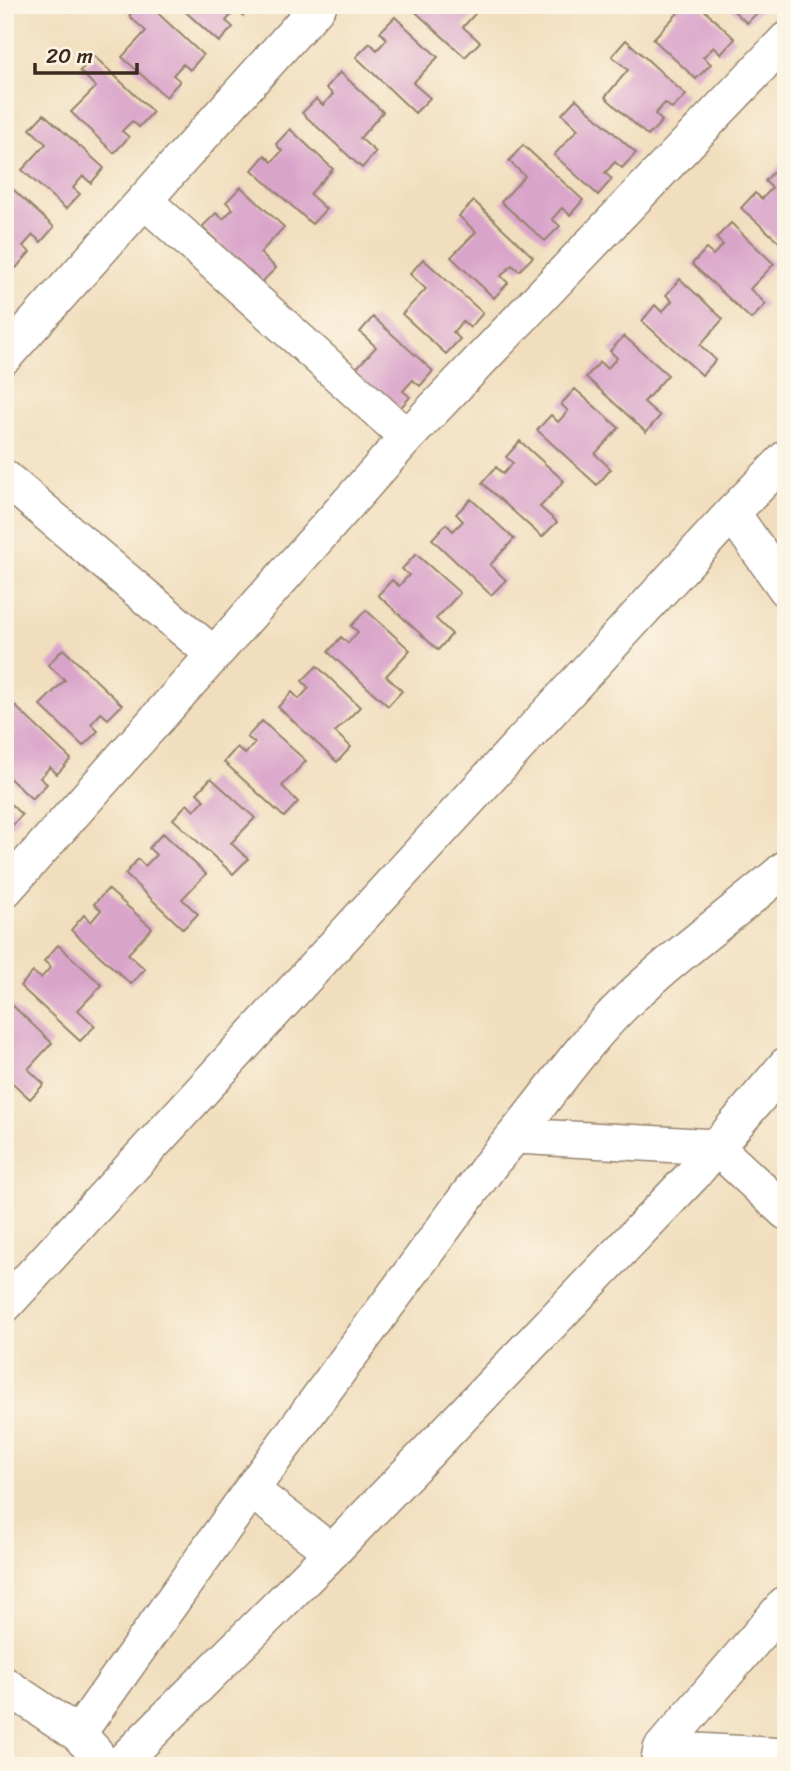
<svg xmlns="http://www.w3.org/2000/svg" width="791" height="1771" font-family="Sriracha,sans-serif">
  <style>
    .building { fill: #d9a4ca }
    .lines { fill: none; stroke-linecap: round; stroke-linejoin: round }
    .minor-casing { stroke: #96846e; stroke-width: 38 }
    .minor { stroke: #fff; stroke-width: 35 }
  </style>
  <rect width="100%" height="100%" fill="#fcf5e5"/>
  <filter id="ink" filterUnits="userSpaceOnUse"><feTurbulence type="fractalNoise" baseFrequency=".0143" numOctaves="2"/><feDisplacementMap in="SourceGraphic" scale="14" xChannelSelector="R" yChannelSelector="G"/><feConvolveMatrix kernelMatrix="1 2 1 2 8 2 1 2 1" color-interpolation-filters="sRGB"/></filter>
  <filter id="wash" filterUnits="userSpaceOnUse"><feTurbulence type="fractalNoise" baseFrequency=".00686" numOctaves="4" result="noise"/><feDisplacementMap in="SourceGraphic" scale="28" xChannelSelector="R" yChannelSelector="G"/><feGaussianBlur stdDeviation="1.57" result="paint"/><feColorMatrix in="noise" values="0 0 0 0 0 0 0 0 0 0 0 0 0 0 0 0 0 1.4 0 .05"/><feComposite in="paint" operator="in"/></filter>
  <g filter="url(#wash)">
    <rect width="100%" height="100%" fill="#f1debe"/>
    <g id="blocks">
      <path class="building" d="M 139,5 L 149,5 L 203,55 L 190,70 L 183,64 L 173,75 L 180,81 L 166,97 L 122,57 L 146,31 L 129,16 Z
        M 178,5 L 253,5 L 243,16 L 236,9 L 226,21 L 233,27 L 219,42 Z
        M 408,5 L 483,5 L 463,27 L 480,42 L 465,57 Z
        M 669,5 L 699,5 L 735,39 L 721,54 L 714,47 L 703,57 L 711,64 L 696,79 L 653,39 L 678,13 Z
        M 727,5 L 759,5 L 762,8 L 747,23 Z
        M 395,17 L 438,57 L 413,83 L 430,98 L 415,113 L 356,57 L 370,43 L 377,50 L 387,39 L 380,32 Z
        M 626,40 L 686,95 L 672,109 L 665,103 L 655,114 L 662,121 L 648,136 L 605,97 L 628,70 L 612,56 Z
        M 94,56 L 153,112 L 139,127 L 132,121 L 122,131 L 129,137 L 114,153 L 71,112 L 96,87 L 80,71 Z
        M 340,72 L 383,112 L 360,138 L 376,152 L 362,168 L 302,113 L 316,99 L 323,105 L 333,94 L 326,88 Z
        M 576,99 L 636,153 L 622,168 L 615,162 L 605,173 L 612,179 L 598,195 L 554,155 L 578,129 L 562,114 Z
        M 44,114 L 104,168 L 91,183 L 83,176 L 73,188 L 80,194 L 66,209 L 22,170 L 46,144 L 30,129 Z
        M 290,129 L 333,169 L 310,194 L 326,209 L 312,224 L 252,170 L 265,155 L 272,162 L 282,151 L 276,144 Z
        M 523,145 L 583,200 L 570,215 L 562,208 L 552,219 L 560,226 L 545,241 L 501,202 L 525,176 L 509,161 Z
        M 779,166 L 786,172 L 786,248 L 741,208 L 755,193 L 762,199 L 772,188 L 765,181 Z
        M 5,182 L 54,227 L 41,242 L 33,235 L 23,246 L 30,252 L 16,268 L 5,258 Z
        M 241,187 L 284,227 L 260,253 L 276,268 L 261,283 L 202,227 L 216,213 L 223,219 L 233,209 L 226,202 Z
        M 474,201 L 533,257 L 519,271 L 512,265 L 501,276 L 508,283 L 494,298 L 451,257 L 476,232 L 459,216 Z
        M 731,223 L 774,264 L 750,289 L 766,304 L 751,319 L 692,264 L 706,249 L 713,255 L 723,245 L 716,238 Z
        M 423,259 L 483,313 L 470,328 L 463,321 L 453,332 L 460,339 L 446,354 L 402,314 L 426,289 L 410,274 Z
        M 680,279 L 723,319 L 700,345 L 716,360 L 702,375 L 642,321 L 655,305 L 662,312 L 672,301 L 666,295 Z
        M 373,317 L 433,371 L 420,386 L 413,380 L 403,391 L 410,397 L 396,413 L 352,373 L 376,347 L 360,332 Z
        M 624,336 L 668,375 L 644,402 L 660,416 L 646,432 L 586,377 L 600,362 L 607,369 L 617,358 L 610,351 Z
        M 575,389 L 619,428 L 595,454 L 611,469 L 597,485 L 537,430 L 551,415 L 558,422 L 568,411 L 561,404 Z
        M 520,441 L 564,481 L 540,507 L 557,522 L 542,537 L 482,483 L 496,467 L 503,474 L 513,463 L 506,457 Z
        M 471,499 L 514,539 L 490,565 L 506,580 L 491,595 L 432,539 L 446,524 L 453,531 L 463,521 L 456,514 Z
        M 416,554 L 460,593 L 436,619 L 452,634 L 438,650 L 378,595 L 392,580 L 399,586 L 409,575 L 402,569 Z
        M 366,610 L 410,650 L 386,676 L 402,691 L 388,706 L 328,652 L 341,637 L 348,643 L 358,632 L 351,626 Z
        M 63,649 L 122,705 L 108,719 L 101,713 L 91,724 L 98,731 L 83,746 L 40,705 L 65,680 L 48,665 Z
        M 317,666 L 360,707 L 335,732 L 351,747 L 337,762 L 278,707 L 292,692 L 299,699 L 309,688 L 302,681 Z
        M 12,703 L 71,759 L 57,774 L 50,767 L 40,778 L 47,784 L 32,799 L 5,774 L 5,743 L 14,733 L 5,725 L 5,711 Z
        M 262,721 L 306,761 L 282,786 L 298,802 L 284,817 L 224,762 L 237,747 L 245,754 L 255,743 L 247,737 Z
        M 211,778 L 255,818 L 231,843 L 248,859 L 233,874 L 173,819 L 187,804 L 194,811 L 204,800 L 197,793 Z
        M 5,799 L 22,815 L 8,830 L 5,827 Z
        M 163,833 L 206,874 L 182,899 L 198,914 L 183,929 L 125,874 L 138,859 L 145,866 L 156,855 L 149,848 Z
        M 108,889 L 152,928 L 128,954 L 145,969 L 131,984 L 71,930 L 84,915 L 91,922 L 101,910 L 94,904 Z
        M 58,945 L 102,985 L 78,1010 L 95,1026 L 80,1041 L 20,986 L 33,972 L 41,978 L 51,967 L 44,961 Z
        M 10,1003 L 52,1043 L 28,1069 L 44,1084 L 30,1099 L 5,1076 L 5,1008 Z"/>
    </g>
  </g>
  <g filter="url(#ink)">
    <use href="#blocks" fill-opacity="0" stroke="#96846e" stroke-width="2"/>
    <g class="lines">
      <g class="minor-casing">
        <path id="minor" d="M 145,201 L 407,437
          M 5,356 L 319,5
          M 5,478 L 213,654
          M 732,513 L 786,589
          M 5,890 L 407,437 L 786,40
          M 516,1136 L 716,1147 L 786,1212
          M 5,1305 L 732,513 L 786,458
          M 251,1490 L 332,1552
          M 5,1685 L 78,1734 L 95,1752
          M 78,1734 L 251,1490 L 493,1161 C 541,1108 578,1047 630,998 C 679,952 735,912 786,868
          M 661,1749 L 786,1756
          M 118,1766 L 332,1552 L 692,1176 L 786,1065
          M 658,1766 L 661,1749 L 786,1603"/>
      </g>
      <use href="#minor" class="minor"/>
    </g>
  </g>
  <rect width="791" height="1771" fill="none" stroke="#fcf5e5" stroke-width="28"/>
  <path d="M35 63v10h102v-10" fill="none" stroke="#3b2a1e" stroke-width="3.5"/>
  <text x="46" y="63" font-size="21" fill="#3b2a1e" stroke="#fcf5e5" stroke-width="5" paint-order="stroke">20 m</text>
</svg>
